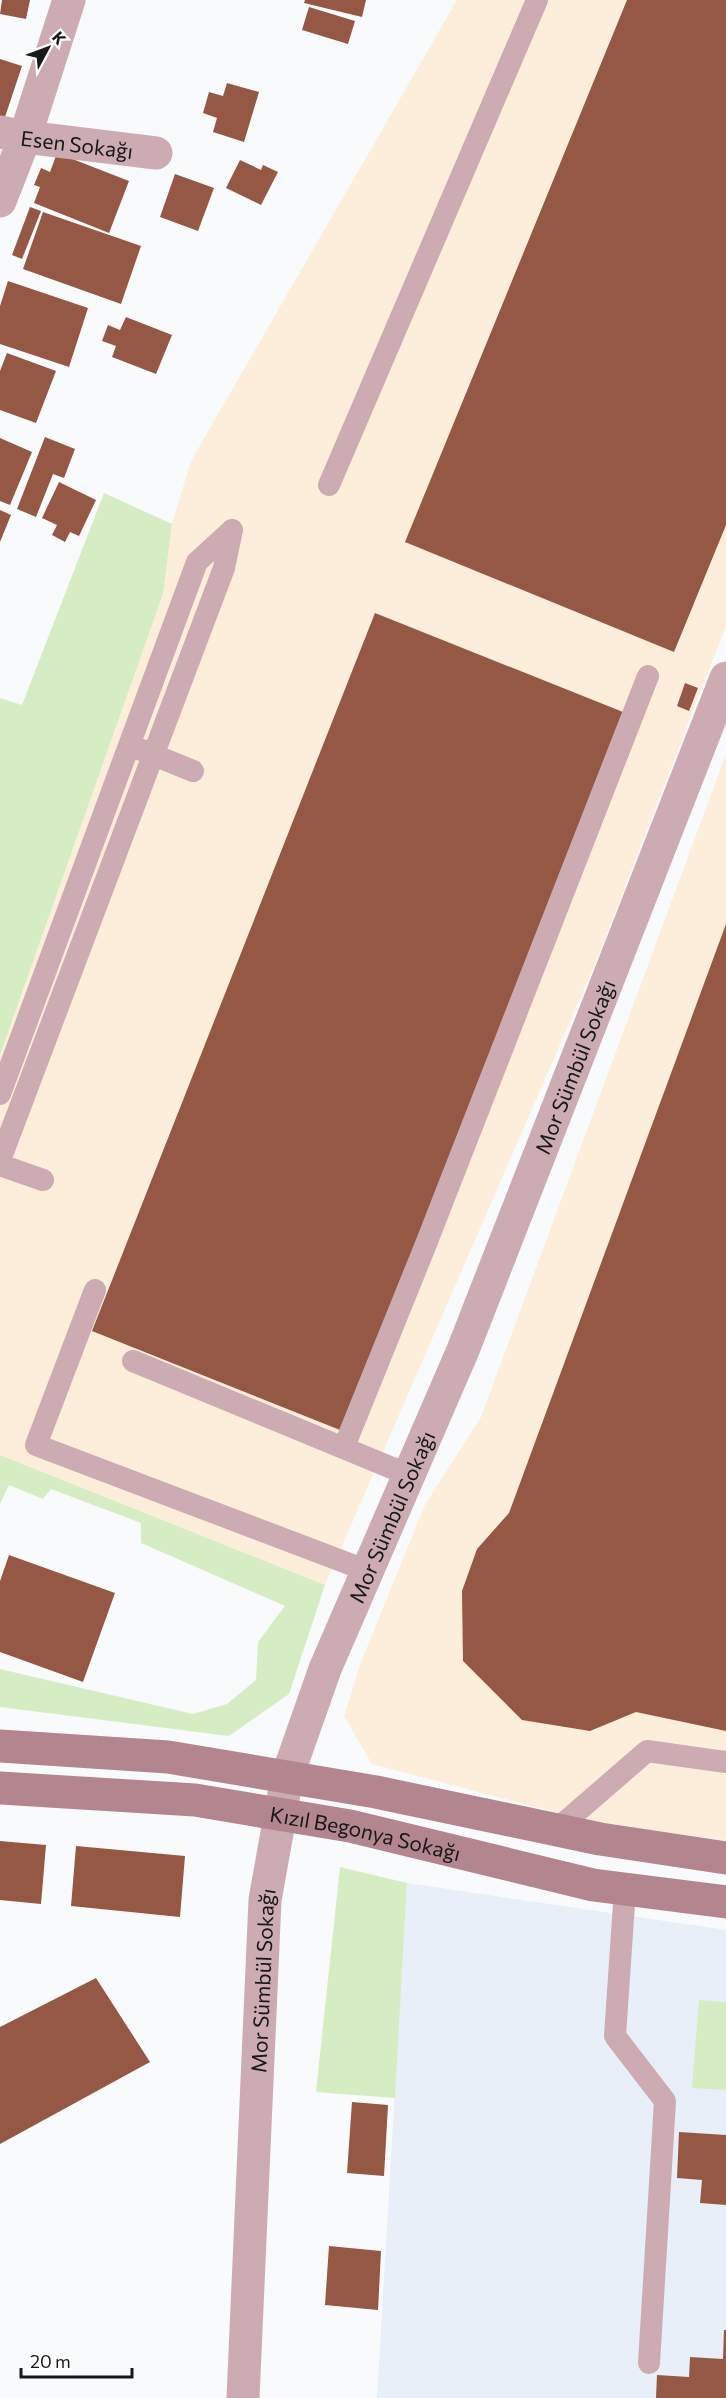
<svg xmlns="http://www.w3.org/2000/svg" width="726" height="2398" font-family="Commissioner,sans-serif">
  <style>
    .commercial { fill: #fceeda }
    .built { fill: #e8eff8 }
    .green { fill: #d6edc4 }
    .building { fill: #945845 }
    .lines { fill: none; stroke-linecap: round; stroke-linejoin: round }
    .lane { stroke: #ccabb2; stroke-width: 22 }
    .street { stroke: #ccabb2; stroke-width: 33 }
    .secondary { stroke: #b3858f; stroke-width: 33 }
    .labels { text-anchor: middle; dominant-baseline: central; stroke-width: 4.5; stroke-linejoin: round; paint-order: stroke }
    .street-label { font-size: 21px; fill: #171818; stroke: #fff }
  </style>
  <rect width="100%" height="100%" fill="#f8fafc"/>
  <path class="commercial" d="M 457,0 L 726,0 L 726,626 L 595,964 L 325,1585 L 0,1455 L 0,1055 L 163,594 L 172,524 L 191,461 Z
    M 726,754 L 726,1840 L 601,1824 L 372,1764 L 344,1716 L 361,1662 L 425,1505 L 481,1417 Z"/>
  <path class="built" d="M 407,1883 L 726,1930 L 726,2398 L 377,2398 Z"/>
  <path class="green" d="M 104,493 L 172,524 L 163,594 L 0,1055 L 0,698 L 22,705 Z
    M 0,1455 L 325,1585 L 289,1694 L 229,1736 L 0,1707 L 0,1669 L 193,1714 L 227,1704 L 256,1680 L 258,1642 L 285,1606 L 141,1543 L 141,1523 L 51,1489 L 43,1499 L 9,1485 L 0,1504 Z
    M 340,1867 L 407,1883 L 395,2098 L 316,2092 Z
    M 699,2000 L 726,2002 L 726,2090 L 692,2088 Z"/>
  <path class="building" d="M 2,0 L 30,0 L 26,19 L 0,14 Z
    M 305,0 L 366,0 L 362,17 L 304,3 Z
    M 627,0 L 726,0 L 726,525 L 674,652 L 405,542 Z
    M 309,7 L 355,21 L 348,44 L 302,30 Z
    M 0,59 L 22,66 L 4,120 L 0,118 Z
    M 227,83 L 259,92 L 244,142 L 213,132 L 217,118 L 203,113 L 209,92 L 223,96 Z
    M 57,153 L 129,181 L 109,233 L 34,203 L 40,187 L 34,185 L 41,168 L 50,172 Z
    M 240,160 L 261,170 L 263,165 L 278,172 L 261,205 L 226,188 Z
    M 175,174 L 214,188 L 198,231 L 160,217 Z
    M 30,207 L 41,211 L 22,259 L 12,255 Z
    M 43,212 L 141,246 L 121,304 L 23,269 Z
    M 8,281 L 88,308 L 69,367 L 0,344 L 0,306 Z
    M 126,317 L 172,335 L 156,374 L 112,357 L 116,346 L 102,341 L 108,325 L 120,330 Z
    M 7,353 L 56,371 L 36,423 L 0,410 L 0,371 Z
    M 45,437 L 75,449 L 64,478 L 53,474 L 36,517 L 17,509 Z
    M 0,438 L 32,452 L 10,505 L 0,501 Z
    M 59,482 L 96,500 L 79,536 L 70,532 L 65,542 L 52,535 L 57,525 L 42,518 Z
    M 0,510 L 11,515 L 0,542 Z
    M 375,613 L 628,714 L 345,1432 L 92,1331 Z
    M 685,683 L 698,688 L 689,711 L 677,706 Z
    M 726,924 L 726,1731 L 636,1712 L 590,1731 L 522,1720 L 463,1661 L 462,1591 L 477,1549 L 509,1513 Z
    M 9,1555 L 115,1593 L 83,1682 L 0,1652 L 0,1581 Z
    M 0,1841 L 46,1845 L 41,1904 L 0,1900 Z
    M 76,1846 L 185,1856 L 180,1917 L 71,1906 Z
    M 96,1978 L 150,2062 L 0,2144 L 0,2027 Z
    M 352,2102 L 388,2105 L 384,2176 L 347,2173 Z
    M 679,2132 L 726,2135 L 726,2205 L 700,2203 L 702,2180 L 677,2178 Z
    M 329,2246 L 381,2251 L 378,2310 L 325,2305 Z
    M 724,2330 L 726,2330 L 726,2398 L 656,2398 L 657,2375 L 689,2377 L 690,2357 L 723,2359 Z"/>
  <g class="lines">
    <path class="lane" d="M 329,485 L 537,0
      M 139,749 L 193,771
      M 0,1094 L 197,562 L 232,530
      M 0,1160 L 224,568 L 232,530
      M 0,1165 L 43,1180
      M 95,1290 L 36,1445 L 368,1571
      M 133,1361 L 409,1475
      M 344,1447 L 426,1244 L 648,676
      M 557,1829 L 647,1751 L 726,1762
      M 625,1889 L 615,2036 L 665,2101 L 649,2363"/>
    <g class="street">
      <path id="s1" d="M 0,132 L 25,137 L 156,153"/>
      <path d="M 0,201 L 25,137 L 69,0"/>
      <path id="s2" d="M 243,2398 L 265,1900 L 287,1777 L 325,1669 L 463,1350 L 726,678"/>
    </g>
    <g class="secondary">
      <path d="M 0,1746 L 168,1757 L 376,1792 L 600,1839 L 726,1858"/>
      <path id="s3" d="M 0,1788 L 195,1800 L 350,1826 L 593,1885 L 726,1902"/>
    </g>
  </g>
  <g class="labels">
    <g class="street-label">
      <text stroke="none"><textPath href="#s1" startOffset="78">Esen Sokağı</textPath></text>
      <text stroke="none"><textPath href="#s2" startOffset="1390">Mor Sümbül Sokağı</textPath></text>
      <text stroke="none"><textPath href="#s2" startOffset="904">Mor Sümbül Sokağı</textPath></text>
      <text stroke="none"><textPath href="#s3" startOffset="369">Kızıl Begonya Sokağı</textPath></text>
      <text stroke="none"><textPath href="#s2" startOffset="418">Mor Sümbül Sokağı</textPath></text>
    </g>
  </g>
  <g transform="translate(48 48) rotate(49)" stroke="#ffffff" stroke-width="4.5" paint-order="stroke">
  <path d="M0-4.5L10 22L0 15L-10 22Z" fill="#171818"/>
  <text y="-9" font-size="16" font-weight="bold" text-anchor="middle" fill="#171818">K</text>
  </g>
  <path d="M21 2368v9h111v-9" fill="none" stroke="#171818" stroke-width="3"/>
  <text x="30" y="2368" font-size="18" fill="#171818" stroke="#ffffff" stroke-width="4.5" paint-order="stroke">20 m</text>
</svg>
